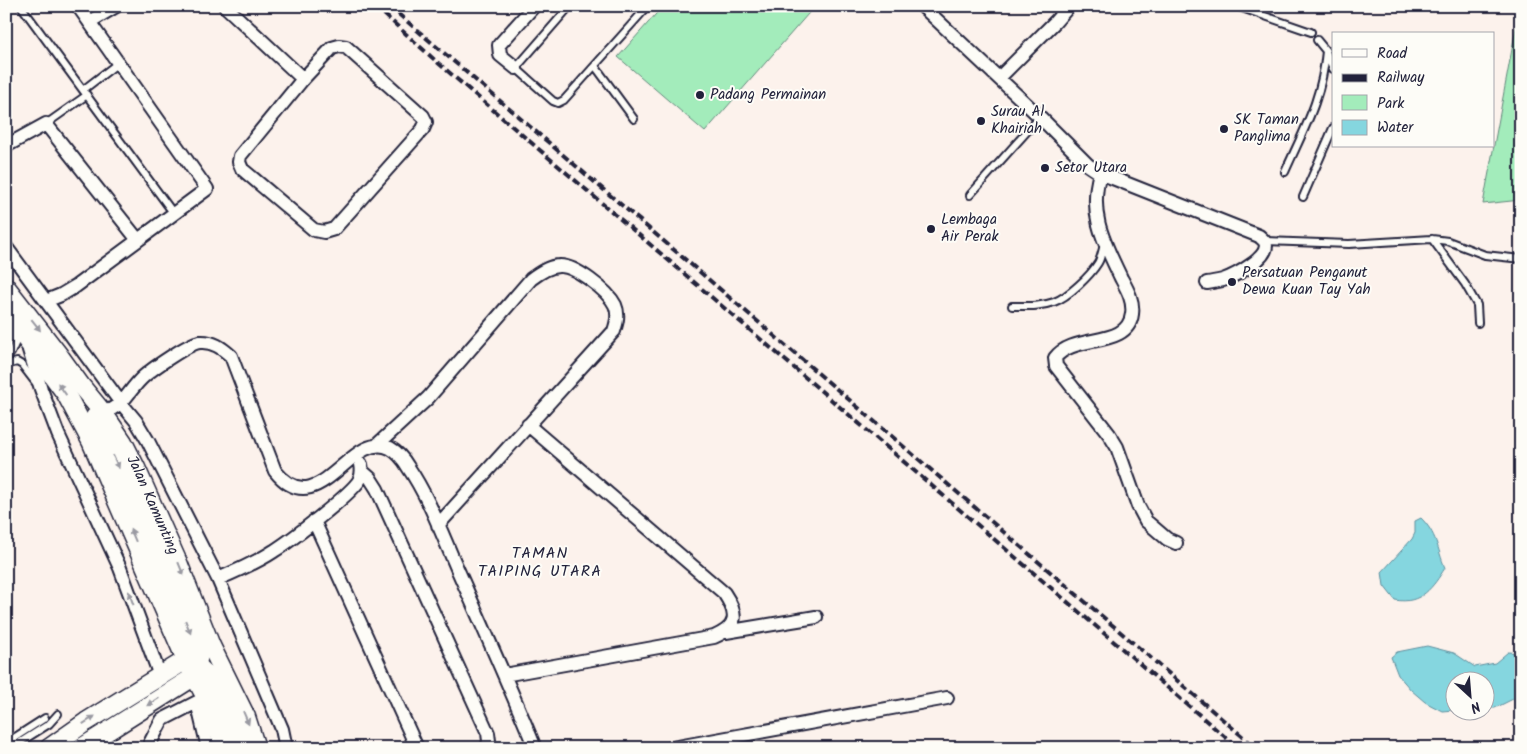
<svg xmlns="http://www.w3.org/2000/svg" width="1527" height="754" font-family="Kalam,sans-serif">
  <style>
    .green { fill: #a3ecbb; stroke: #62877b }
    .water { fill: #85d6df; stroke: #5d8e9d }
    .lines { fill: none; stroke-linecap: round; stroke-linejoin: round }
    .lane-casing { stroke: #22223b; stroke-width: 10 }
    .street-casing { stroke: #22223b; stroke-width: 16 }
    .secondary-casing { stroke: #22223b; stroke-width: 21 }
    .lane { stroke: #fdfcf7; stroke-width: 6 }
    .street { stroke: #fdfcf7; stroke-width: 12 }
    .secondary { stroke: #fdfcf7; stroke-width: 18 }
    .rail { stroke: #22223b; stroke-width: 4; stroke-dasharray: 8 4; stroke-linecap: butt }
    .oneway { fill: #9a9aa2 }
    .poi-dot { fill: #22223b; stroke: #fdfcf7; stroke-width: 2 }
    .labels { text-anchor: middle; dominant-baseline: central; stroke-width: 4; stroke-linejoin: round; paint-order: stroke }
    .poi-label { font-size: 15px; fill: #22223b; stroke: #fdfcf7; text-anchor: start }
    .street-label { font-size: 15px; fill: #22223b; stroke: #fdfcf7 }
    .neighbourhood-label { font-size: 16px; letter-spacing: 1px; fill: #22223b; stroke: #fdfcf7 }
  </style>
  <rect width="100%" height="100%" fill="#fcf2ec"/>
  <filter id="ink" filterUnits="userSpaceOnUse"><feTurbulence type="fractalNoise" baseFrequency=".02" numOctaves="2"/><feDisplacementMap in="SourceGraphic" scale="10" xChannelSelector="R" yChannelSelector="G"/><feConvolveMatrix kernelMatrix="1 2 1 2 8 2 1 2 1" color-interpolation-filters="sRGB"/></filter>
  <g filter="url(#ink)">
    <path class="green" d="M 663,6 L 815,6 L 705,132 L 618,57 Z
      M 1521,15 L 1521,200 L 1483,204 L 1518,17 Z"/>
    <path class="water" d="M 1421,518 C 1437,534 1437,548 1445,568 C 1433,587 1421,605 1395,600 L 1384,586 L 1382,572 L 1412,539 L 1415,533 L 1415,521 Z
      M 1427,646 L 1454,653 L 1475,667 L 1495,663 L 1508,652 L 1521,653 L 1521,695 L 1495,708 L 1485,708 L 1484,682 L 1454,682 L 1454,710 L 1442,711 L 1425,702 L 1411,690 L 1398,675 L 1391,657 L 1397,652 Z"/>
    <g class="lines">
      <g class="lane-casing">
        <path id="lane" d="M 21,6 L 174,214
          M 570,6 L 516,68 L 553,101 L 558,103 L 564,100 L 648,6
          M 1236,6 L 1311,32
          M 1317,40 L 1326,51 L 1333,69
          M 595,66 L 634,119
          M 83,90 L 118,63
          M 46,124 L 87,95
          M 1285,172 C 1304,129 1322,99 1326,51
          M 970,195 L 1040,117
          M 1303,197 L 1333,128
          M 1432,239 L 1465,284 L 1477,305 L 1478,323
          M 1265,241 L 1349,244 L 1432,239 L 1448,241 L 1485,255 L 1521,259
          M 1012,306 C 1026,306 1040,307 1054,302 C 1068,297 1090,276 1098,263 C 1101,258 1102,251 1104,245
          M 6,358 L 11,353 L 20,333
          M 6,365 L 17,362 L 22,365 L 35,382
          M 6,743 L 45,718
          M 11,748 L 49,724 L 58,714"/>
      </g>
      <g class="street-casing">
        <path id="street" d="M 225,6 L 303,79
          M 922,6 L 1040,117 L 1088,165 L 1100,173 L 1259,236 C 1259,236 1265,241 1265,242 C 1272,257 1234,276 1223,280 C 1218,281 1213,282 1207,283
          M 89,22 L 116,6
          M 339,46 L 346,47 L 423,116 L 426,122 L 423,129 L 334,229 L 324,232 L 314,230 L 242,169 L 239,162 L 240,156 L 303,79 L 332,48 Z
          M 516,68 L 500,55 L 499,45 L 534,6
          M 999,78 L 1055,22 L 1069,6
          M 6,146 L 46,124 L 138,240
          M 1100,173 C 1088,214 1104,242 1121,278 C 1127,289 1134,301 1132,314 C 1128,349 1073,333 1055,358 L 1056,366 L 1109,434 L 1117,447 L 1138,506 L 1146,521 L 1167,539 L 1176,543
          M 6,247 L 121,403 C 128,395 134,386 141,379 C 150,370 189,343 200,342 C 213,341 222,348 231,356 L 275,471 C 319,526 350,429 390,448 C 397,452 404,460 408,467 C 428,496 442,534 456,566 C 483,627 510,687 535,748
          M 46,301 L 61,295 L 76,286 L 207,189 L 78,6
          M 6,339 L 19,328
          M 29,350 L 41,389 L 58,434 L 120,568 L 160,676
          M 104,414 L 121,403 L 136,421 L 148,441 L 218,579 L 282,729 L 286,748
          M 377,445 L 428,398 L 531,279 C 539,273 549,266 559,266 C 575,265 608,291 615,305 C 619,314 617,322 614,331 L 438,525
          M 362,471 L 370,478 L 377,489 L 488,733 L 489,741 L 487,748
          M 314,521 L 417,748
          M 218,579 C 237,571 256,563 274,551 C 290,541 353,493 360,479 C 362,474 362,469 361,464
          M 726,632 L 816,617
          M 504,675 L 714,637 C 739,626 738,614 724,593 L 528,425
          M 151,748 L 150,743 L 162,720 L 197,702 L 208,748
          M 672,748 L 947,698"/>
      </g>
      <g class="secondary-casing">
        <g id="secondary">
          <path id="s1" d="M 6,287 L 58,354 L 81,386 L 104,414 L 123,442 L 136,468 L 179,565 L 211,646 L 246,717 L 256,748"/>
          <path d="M 6,312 L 66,394 L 91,441 L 186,660 L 203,692 L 225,748"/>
          <path d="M 95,417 L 171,583 L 199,654 L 195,676"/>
          <path d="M 196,665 C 218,681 233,722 240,748"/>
          <path d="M 49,748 L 86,722 L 186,660"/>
          <path d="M 81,748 L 195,676"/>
        </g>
      </g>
      <use href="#lane" class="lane"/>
      <use href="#street" class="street"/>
      <use href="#secondary" class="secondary"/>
      <path class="rail" d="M 375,6 L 437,62 L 1238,748
        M 389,6 L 1256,748"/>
    </g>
    <defs><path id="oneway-solid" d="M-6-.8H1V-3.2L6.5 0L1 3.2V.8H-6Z" transform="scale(1.25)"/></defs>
    <g class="oneway">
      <use href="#oneway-solid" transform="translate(36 325) rotate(52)"/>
      <use href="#oneway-solid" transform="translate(62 389) rotate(-125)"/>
      <use href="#oneway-solid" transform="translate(116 462) rotate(65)"/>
      <use href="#oneway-solid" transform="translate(133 535) rotate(-113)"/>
      <use href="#oneway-solid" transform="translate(181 569) rotate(68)"/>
      <use href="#oneway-solid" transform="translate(131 598) rotate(-110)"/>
      <use href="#oneway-solid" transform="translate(188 627) rotate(68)"/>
      <use href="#oneway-solid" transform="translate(153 702) rotate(148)"/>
      <use href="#oneway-solid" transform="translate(246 718) rotate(67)"/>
      <use href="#oneway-solid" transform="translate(89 720) rotate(-33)"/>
    </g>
  </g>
  <g class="poi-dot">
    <circle cx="700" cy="95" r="5"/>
    <circle cx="981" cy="121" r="5"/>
    <circle cx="1224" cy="129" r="5"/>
    <circle cx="1045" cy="168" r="5"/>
    <circle cx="931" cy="229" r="5"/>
    <circle cx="1232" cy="282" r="5"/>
  </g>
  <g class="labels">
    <g class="poi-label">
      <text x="710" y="95">Padang Permainan</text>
      <text x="991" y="112">Surau Al<tspan x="991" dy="17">Khairiah</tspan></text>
      <text x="1234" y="120">SK Taman<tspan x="1234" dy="17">Panglima</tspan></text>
      <text x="1055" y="168">Setor Utara</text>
      <text x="941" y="220">Lembaga<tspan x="941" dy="17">Air Perak</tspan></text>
      <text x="1242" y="273">Persatuan Penganut<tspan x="1242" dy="17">Dewa Kuan Tay Yah</tspan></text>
    </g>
    <g class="street-label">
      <text stroke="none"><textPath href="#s1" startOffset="264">Jalan Kamunting</textPath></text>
    </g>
    <g class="neighbourhood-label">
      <text x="540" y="553">TAMAN<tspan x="540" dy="18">TAIPING UTARA</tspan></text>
    </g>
  </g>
  <rect width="1527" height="754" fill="none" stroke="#fdfcf7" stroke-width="25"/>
  <rect x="12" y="12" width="1502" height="729" fill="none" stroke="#22223b" stroke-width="2" filter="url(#ink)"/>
  <rect x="1332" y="32" width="162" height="115" fill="#fdfcf7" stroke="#a5a5ac"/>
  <rect x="1342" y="49" width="25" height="8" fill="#fdfcf7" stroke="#a5a5ac"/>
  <text x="1377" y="58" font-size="15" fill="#22223b">Road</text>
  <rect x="1342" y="74" width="25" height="8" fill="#22223b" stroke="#a5a5ac"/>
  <text x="1377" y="82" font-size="15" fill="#22223b">Railway</text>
  <rect x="1342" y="95" width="25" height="15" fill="#a3ecbb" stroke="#a5a5ac"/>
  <text x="1377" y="108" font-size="15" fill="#22223b">Park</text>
  <rect x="1342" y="120" width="25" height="15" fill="#85d6df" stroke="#a5a5ac"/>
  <text x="1377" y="132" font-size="15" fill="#22223b">Water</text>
  <g transform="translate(1470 696) rotate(154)"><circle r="24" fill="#fdfcf7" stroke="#a5a5ac"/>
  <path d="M0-4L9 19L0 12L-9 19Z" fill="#22223b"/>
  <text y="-8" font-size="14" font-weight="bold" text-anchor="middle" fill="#22223b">N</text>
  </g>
</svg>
